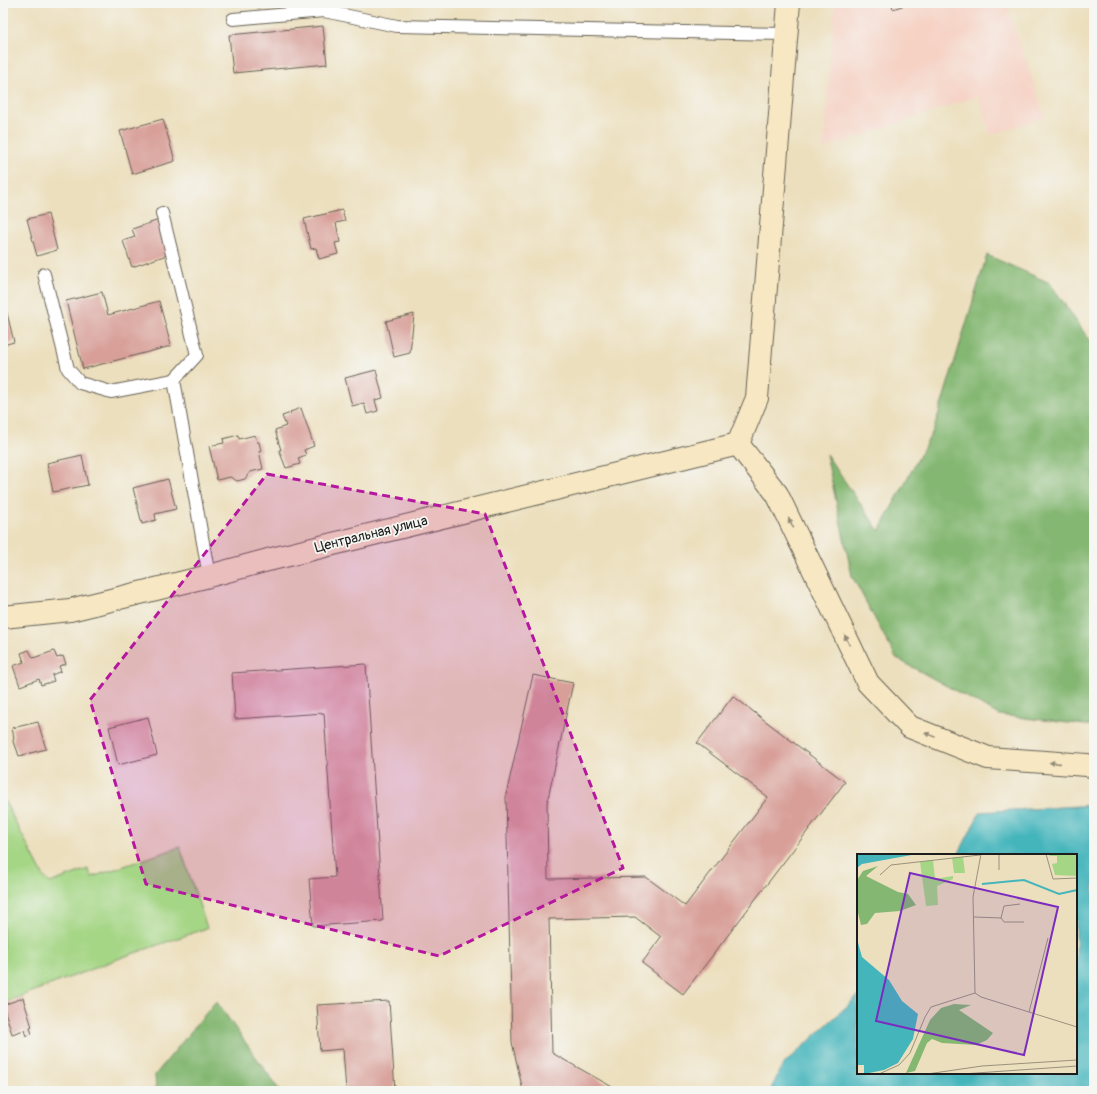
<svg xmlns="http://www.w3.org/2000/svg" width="1097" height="1094" font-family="Pangolin,sans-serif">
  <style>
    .built { fill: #f6d2c4 }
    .green { fill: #a5d685; stroke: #607950 }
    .forest { fill: #84b772; stroke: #506a47 }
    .water { fill: #45b5bc; stroke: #30686c }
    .building { fill: #d89f98 }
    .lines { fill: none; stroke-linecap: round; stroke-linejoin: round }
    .service-casing { stroke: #656054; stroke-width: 14 }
    .secondary-casing { stroke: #656054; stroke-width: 24 }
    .service { stroke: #fff; stroke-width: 12 }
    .secondary { stroke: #f7e8c3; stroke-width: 22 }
    .oneway { fill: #948c78 }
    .marked { fill: #b5179e; fill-opacity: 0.2; stroke: #b5179e; stroke-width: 3; stroke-dasharray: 8 5; stroke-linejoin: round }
    .labels { text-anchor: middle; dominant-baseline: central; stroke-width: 3.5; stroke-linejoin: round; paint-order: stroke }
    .street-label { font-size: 14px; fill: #1c1c1c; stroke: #f6f6f2 }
    .inset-river { fill: none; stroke: #45b5bc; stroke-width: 2 }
    .inset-road { fill: none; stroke: #99917d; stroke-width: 1 }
    .view { fill: #7b2cbf; fill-opacity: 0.15; stroke: #7b2cbf; stroke-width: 2 }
    .inset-edge { fill: none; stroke: #1c1c1c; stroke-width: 2 }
  </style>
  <rect width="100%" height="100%" fill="#f6f6f2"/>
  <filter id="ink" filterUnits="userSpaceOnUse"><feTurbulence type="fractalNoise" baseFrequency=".025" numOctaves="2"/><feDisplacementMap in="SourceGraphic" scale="8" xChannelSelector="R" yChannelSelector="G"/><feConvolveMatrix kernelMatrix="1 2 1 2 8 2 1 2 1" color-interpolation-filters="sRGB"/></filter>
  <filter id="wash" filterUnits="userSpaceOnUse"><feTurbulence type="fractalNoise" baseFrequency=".012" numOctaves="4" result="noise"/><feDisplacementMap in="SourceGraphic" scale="16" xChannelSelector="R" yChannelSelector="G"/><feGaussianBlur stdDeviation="0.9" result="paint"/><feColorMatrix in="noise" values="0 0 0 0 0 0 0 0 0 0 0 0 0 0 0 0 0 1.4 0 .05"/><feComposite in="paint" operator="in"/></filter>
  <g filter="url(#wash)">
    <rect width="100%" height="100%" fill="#ecdfbd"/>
    <path class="built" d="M 835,3 L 1006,3 L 1045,117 L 991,135 L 978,96 L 823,149 Z"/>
    <path class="green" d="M 3,798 L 44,877 L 50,883 L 88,869 L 92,877 L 180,847 L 207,928 L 123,957 L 3,1003 Z"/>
    <path class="forest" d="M 987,255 L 1050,283 L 1094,347 L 1094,726 L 999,715 L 896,658 L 852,576 L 826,454 L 879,531 L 934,429 Z
      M 216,1001 L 280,1091 L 156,1091 L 155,1075 Z"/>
    <path class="water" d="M 1094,805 L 1094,1091 L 770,1091 L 783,1065 L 858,996 L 858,1073 L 1076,1073 L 1076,855 L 958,855 L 980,812 Z"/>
    <g id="blocks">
      <path class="building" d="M 891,3 L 911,3 L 893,9 Z
        M 323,26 L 327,64 L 233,73 L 229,35 Z
        M 163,119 L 175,161 L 132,174 L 120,131 Z
        M 342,210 L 345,221 L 336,223 L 340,242 L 335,243 L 338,254 L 319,259 L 316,248 L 311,249 L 304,219 Z
        M 48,214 L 57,250 L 37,256 L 27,219 Z
        M 159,220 L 170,254 L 132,267 L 123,241 L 135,237 L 132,229 Z
        M 102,292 L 108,315 L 159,301 L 171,346 L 83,369 L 66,301 Z
        M 5,305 L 14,342 L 3,345 L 3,306 Z
        M 414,314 L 410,353 L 394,357 L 386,321 Z
        M 376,370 L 383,398 L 375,400 L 378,411 L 367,414 L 364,403 L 352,406 L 345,378 Z
        M 301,408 L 314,446 L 304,450 L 306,455 L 298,458 L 300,464 L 286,468 L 279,450 L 281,450 L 275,430 L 286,426 L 282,416 L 291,413 L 290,412 Z
        M 238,435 L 239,439 L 255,435 L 257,442 L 259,442 L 261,451 L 259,451 L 263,469 L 250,472 L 245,479 L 237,481 L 230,477 L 217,480 L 209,446 L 224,443 L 223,439 Z
        M 82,455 L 88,485 L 53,492 L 47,463 Z
        M 168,479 L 176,509 L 155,514 L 156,520 L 142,524 L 133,488 Z
        M 29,650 L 33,658 L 54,651 L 57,658 L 63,656 L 66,664 L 59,666 L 61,671 L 52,675 L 54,681 L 41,685 L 39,679 L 20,686 L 13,666 L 24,662 L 21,653 Z
        M 366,664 L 383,921 L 313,926 L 309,879 L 335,877 L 324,713 L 235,719 L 232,673 Z
        M 533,675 L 573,683 L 547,803 L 548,879 L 646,877 L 685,906 L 768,797 L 697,743 L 733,696 L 845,782 L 683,994 L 642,963 L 661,937 L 635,917 L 549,919 L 552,1053 L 614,1088 L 612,1091 L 523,1091 L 512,1042 L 506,795 Z
        M 148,717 L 157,755 L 118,765 L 109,727 Z
        M 38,722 L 46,749 L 19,756 L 16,747 L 14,745 L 13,741 L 14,738 L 12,728 Z
        M 23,998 L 32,1027 L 30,1028 L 32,1034 L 26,1036 L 24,1030 L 12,1034 L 3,1005 Z
        M 389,1001 L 395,1091 L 346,1091 L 343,1049 L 320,1051 L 317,1005 Z"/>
    </g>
  </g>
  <g filter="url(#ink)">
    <use href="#blocks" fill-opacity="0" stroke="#656054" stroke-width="1"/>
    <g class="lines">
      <g class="service-casing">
        <path id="service" d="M 233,19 L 324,11 L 397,26 L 786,34
          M 162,213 L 197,355 L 174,380 L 209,576
          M 44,274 L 68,369 L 80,383 L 111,392 L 174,380"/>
      </g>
      <g class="secondary-casing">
        <path id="secondary" d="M 738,444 L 777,494 L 868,683 L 910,727 L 988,758 L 1087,765 L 1094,767
          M 738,444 L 757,398 L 789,3
          M 3,617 L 70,610 L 209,576 L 268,560 L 738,444"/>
      </g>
      <use href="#service" class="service"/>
      <use href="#secondary" class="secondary"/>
    </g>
    <defs><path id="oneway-solid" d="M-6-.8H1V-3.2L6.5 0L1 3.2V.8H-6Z"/></defs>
    <g class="oneway">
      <use href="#oneway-solid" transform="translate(791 523) rotate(-116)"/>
      <use href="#oneway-solid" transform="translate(847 640) rotate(-116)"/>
      <use href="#oneway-solid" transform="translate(930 735) rotate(-158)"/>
      <use href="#oneway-solid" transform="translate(1055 763) rotate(-176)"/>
    </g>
  </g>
  <path class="marked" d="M 267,474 L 485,514 L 623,868 L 439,956 L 146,884 L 90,700 Z"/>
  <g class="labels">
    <g class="street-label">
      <text transform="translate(371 534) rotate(-14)">Центральная улица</text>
    </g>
  </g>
  <g transform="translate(857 854)">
    <rect width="220" height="220" fill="#ecdfbd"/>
    <path d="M 192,0 L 220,0 L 220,22 L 198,21 L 195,10 L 200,9 L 200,2 L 193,2 ZM 106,3 L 108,19 L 97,19 L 95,4 ZM 76,6 L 78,25 L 96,22 L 96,25 L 80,32 L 81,51 L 69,52 L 63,8 Z" fill="#a5d685"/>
    <path d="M 21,12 L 9,22 L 41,38 L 51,40 L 59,51 L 43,57 L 18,59 L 10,70 L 4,71 L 0,55 L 0,26 L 6,17 ZM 97,150 L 114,151 L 102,156 L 136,179 L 130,186 L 119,191 L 85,189 L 75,185 L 70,189 L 58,217 L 49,219 L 73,166 L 84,154 Z" fill="#84b772"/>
    <path d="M 0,0 L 60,0 L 5,10 L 0,14 ZM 0,85 L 5,103 L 32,126 L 45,147 L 61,160 L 56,185 L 41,209 L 27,216 L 7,220 L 7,211 L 0,211 Z" fill="#45b5bc"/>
    <path class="inset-river" d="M 125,30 L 167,26 L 202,40 L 220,36"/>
    <path class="inset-road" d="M 142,0 L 142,16M 189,0 L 196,25 L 220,24M 23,21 L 34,11 L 123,1M 117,63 L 144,64 L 147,68 L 167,68M 144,64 L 147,52 L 163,50M 118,139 L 116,43 L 124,0M 118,139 L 124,143 L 220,173M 172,158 L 191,84M 22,220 L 42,211 L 53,199 L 68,163 L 74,153 L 118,139M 70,220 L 125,212 L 220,206M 105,220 L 220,212"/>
    <path class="view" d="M 53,19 L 201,53 L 167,201 L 19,167 Z"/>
    <rect width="220" height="220" class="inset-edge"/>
  </g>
  <rect width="1097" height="1094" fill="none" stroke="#f6f6f2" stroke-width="16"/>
</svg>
